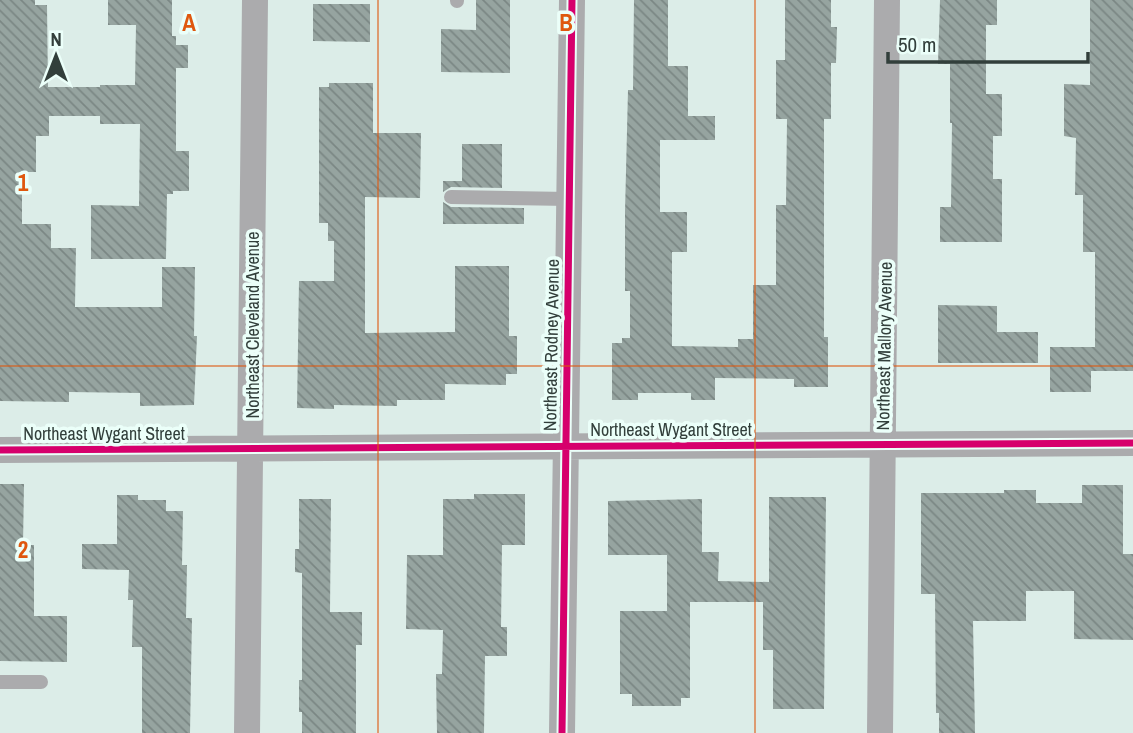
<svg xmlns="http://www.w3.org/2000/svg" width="1133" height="733" font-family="'Archivo Narrow',sans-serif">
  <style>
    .building { fill: url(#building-back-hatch) }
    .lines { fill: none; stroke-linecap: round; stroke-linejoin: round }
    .service { stroke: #ababad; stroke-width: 14 }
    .minor { stroke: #ababad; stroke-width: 26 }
    .cycleway-casing { stroke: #ebfff9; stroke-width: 11 }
    .cycleway { stroke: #d6006c; stroke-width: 7 }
    .grid { fill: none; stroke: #df580e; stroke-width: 2; stroke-opacity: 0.55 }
    .labels { text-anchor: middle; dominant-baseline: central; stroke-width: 7; stroke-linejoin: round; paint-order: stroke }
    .street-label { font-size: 18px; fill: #323f3b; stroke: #ebfff9 }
    .grid-label { font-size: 23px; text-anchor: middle; font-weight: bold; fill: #df580e; stroke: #ebfff9; stroke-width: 7; stroke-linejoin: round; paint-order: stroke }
  </style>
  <defs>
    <pattern id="building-back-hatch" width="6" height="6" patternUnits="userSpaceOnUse" patternTransform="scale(1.75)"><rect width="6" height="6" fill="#96a4a0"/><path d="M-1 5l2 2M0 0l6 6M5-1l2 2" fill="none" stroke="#7b8784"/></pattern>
  </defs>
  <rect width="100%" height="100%" fill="#dcede8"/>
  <path class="building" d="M 0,0 L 35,0 L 35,5 L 47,5 L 48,87 L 100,87 L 100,85 L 135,85 L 136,25 L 108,25 L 108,0 L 172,0 L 172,36 L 176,36 L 176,45 L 188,45 L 188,68 L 176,68 L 176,151 L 189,151 L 189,191 L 173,191 L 173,194 L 167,194 L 166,259 L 91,259 L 91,205 L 139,206 L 140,124 L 100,124 L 100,116 L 49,116 L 49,136 L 36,136 L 36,172 L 22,172 L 22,224 L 51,224 L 51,248 L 76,248 L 75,307 L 162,307 L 162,267 L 195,267 L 194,336 L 197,336 L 194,405 L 140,406 L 140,393 L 69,392 L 69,402 L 0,401 Z
    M 476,0 L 510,0 L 510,73 L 441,72 L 441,29 L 476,30 Z
    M 634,0 L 668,0 L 668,66 L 688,66 L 688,116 L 715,116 L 715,140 L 660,140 L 660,212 L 687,212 L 687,252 L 672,252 L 672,346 L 738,347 L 738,339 L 753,339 L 753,285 L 776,285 L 776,205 L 786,205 L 787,119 L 776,119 L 776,60 L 785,60 L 785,0 L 831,0 L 831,27 L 837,27 L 836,63 L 831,63 L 831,119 L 824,119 L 824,337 L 828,337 L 828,387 L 794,387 L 794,379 L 715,378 L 715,400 L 691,400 L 691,393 L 638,393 L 638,400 L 612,400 L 612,343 L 622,343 L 622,338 L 630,338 L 630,291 L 625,291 L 625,212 L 628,90 L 633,90 Z
    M 940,0 L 997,0 L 997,25 L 986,25 L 986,94 L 1002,94 L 1002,136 L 993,136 L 993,179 L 1002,179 L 1002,242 L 940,242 L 940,207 L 951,207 L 952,123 L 950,123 L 950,64 L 938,64 Z
    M 1090,0 L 1133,0 L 1133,371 L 1091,371 L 1091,392 L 1050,392 L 1050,347 L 1095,347 L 1095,252 L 1083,252 L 1083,195 L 1075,195 L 1076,138 L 1064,136 L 1064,84 L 1090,85 Z
    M 313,4 L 370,4 L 370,42 L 313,41 Z
    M 329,83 L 373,83 L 373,133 L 421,133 L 420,198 L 365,197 L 365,333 L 455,332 L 455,266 L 509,266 L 509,336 L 517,336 L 517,374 L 506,374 L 506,385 L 445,384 L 445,400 L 397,400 L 397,406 L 334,405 L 334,409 L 297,408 L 299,281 L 334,281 L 334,241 L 328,241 L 328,223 L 319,223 L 319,87 L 329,87 Z
    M 462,144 L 502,144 L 502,188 L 451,187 L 443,192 L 443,181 L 462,181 Z
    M 443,202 L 451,207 L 524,208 L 524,224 L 443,224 Z
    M 938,305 L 997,306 L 997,332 L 1038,332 L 1038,363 L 938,363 Z
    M 0,484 L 24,484 L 23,545 L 34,545 L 34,616 L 67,616 L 67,662 L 0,661 Z
    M 1082,485 L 1123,485 L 1123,554 L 1133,554 L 1133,640 L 1074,639 L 1074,591 L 1026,591 L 1026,621 L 973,621 L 975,733 L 939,733 L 939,713 L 936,713 L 935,594 L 921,594 L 921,493 L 1004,493 L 1004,490 L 1036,490 L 1036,503 L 1082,503 Z
    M 474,494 L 525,494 L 525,545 L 502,545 L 501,627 L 507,627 L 507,656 L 485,656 L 484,733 L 437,733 L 436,674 L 442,674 L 443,630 L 406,629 L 407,555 L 443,555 L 443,499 L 474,499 Z
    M 117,495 L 138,495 L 138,500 L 166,500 L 166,511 L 183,511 L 182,565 L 187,565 L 186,618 L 192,618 L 190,733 L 142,733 L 142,647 L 132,647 L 133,600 L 128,600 L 129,570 L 82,569 L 82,544 L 117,544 Z
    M 769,497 L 826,497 L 824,709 L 773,709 L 773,650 L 763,650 L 763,602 L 690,602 L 690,698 L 681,698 L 681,706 L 632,706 L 632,694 L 620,694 L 620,611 L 667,611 L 667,555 L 608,555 L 608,501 L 702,499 L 702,552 L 719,552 L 718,581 L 769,582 Z
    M 299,499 L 331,499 L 330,612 L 362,612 L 362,645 L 356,645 L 356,733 L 302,733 L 302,712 L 299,712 L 299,680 L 302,680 L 302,573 L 295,572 L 295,549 L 299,549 Z"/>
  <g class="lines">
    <path class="service" d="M 457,1 L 457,0
      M 451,197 L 569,199
      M 0,682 L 41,682"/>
    <path class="minor" d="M 0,450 L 1133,443
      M 247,733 L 255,0
      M 562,733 L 572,0
      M 880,733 L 887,0"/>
    <g class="cycleway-casing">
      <path id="cycleway" d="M 0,450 L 1133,443
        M 562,733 L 572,0"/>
    </g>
    <use href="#cycleway" class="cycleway"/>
  </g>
  <path class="grid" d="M 378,0 L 378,733M 755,0 L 755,733M 0,366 L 1133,366"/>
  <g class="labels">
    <g class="street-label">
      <text transform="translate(252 325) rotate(-90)">Northeast Cleveland Avenue</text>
      <text transform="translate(551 345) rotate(-89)">Northeast Rodney Avenue</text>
      <text transform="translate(884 346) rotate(-89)">Northeast Mallory Avenue</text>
      <text x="671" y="429">Northeast Wygant Street</text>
      <text x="104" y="433">Northeast Wygant Street</text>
    </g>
  </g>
  <g class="grid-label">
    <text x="189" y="31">A</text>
    <text x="566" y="31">B</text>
    <text x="23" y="191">1</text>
    <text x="23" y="558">2</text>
  </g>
  <g transform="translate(56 56)" stroke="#ebfff9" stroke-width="5" paint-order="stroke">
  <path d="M0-5L12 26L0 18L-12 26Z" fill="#323f3b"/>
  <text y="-10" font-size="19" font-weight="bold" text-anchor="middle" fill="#323f3b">N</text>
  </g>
  <path d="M888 52v10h200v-10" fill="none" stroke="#323f3b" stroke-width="3.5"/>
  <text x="898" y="52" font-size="21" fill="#323f3b" stroke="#ebfff9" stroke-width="5" paint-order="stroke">50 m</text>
</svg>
